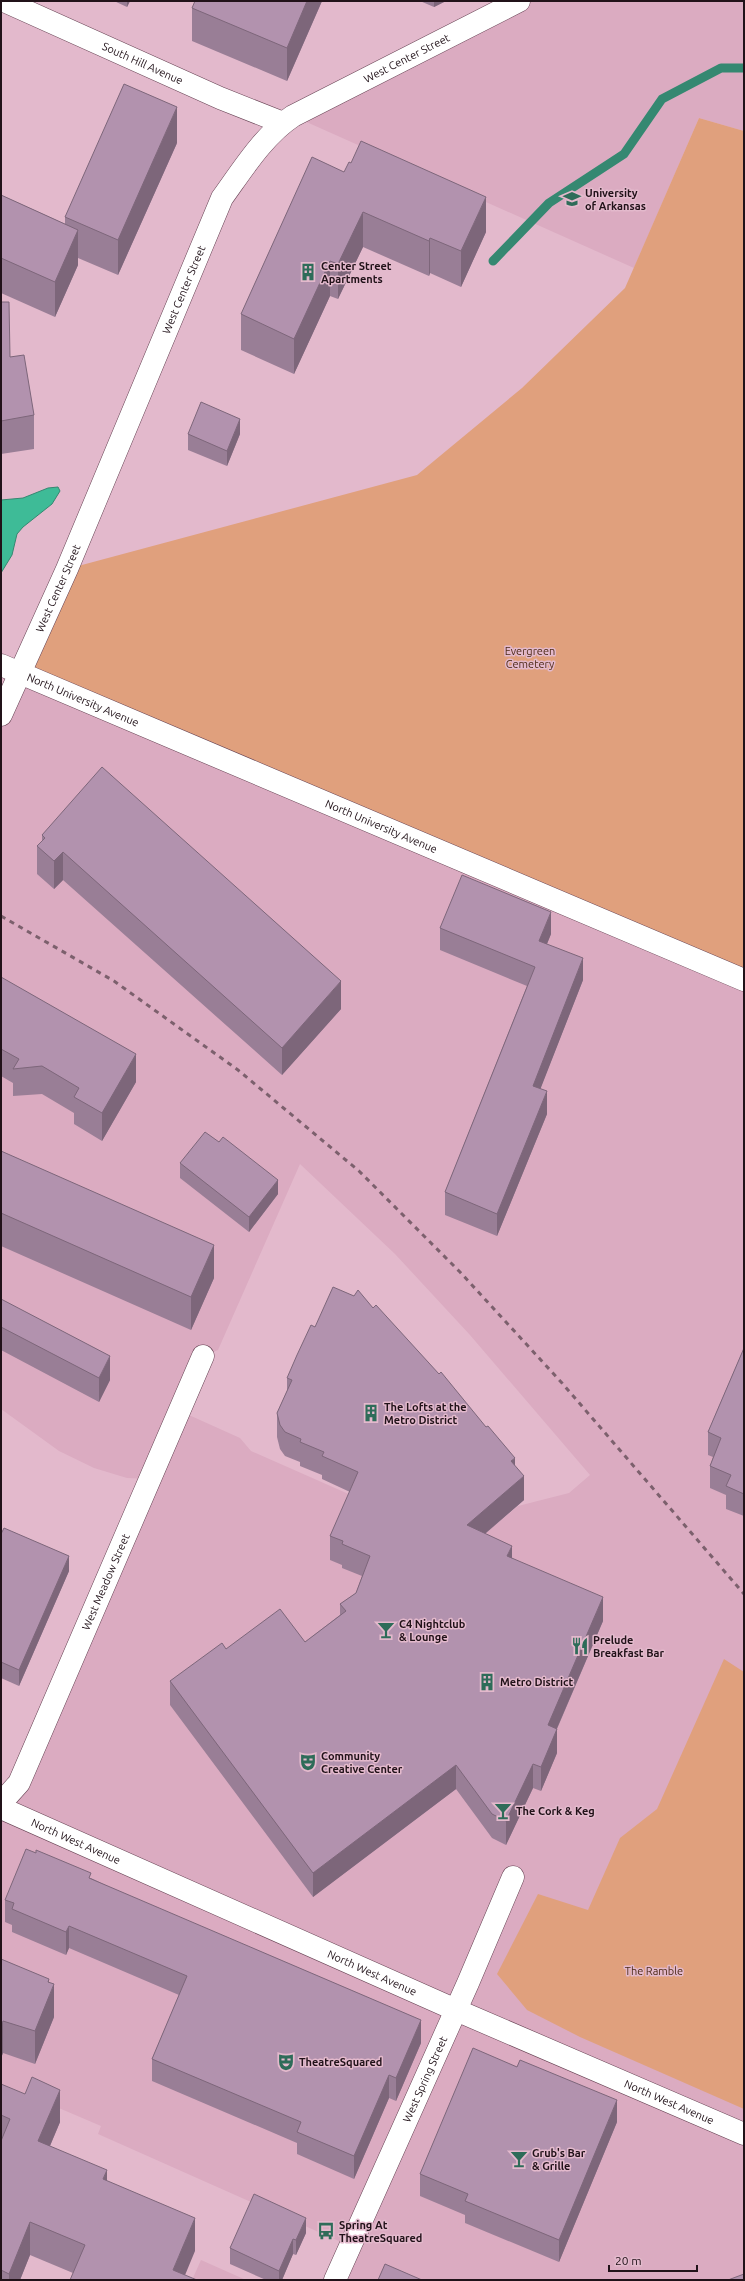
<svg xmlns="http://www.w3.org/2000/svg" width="745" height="2281" font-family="Ubuntu,sans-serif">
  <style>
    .built { fill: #dbabc1; fill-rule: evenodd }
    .green { fill: #e0a07d }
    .water { fill: #3ebb97; stroke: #358871 }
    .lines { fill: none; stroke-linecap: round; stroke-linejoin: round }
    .stream { stroke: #358871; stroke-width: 9 }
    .minor-casing { stroke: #664253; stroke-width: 23 }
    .minor { stroke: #fff; stroke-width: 22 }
    .rail { stroke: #7c606d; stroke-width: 3; stroke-dasharray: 5 5; stroke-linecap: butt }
    .wall { fill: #997e96 }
    .shaded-wall { fill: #7d667a }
    .building { fill: #b292ae; stroke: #7d667a }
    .labels { text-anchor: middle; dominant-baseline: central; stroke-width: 3; stroke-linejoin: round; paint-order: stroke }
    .street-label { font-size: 11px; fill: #211219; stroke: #e3b9cc }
    .poi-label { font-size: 11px; font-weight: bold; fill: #211219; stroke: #e3b9cc; text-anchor: start }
    .park-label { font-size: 11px; fill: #4d2a16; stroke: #e3b9cc }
  </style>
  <rect width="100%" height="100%" fill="#e3b9cc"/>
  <path class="built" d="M 519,1 L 744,1 L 744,131 L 699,118 L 634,268 L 293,116 Z
    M 19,673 L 744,980 L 744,2280 L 335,2280 L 350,2246 L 98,2134 L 101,2126 L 33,2097 L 1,2171 L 1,1803 L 149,1479 L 127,1478 L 94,1468 L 59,1451 L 1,1409 L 1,715 ZM 300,1164 L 395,1254 L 470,1335 L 590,1475 L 569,1493 L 518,1506 L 481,1537 L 446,1537 L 251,1451 L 240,1438 L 180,1411 L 203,1356 L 218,1350 Z
    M 201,2260 L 246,2280 L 192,2280 Z"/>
  <path class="green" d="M 699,118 L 744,131 L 744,980 L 19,673 L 67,569 L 417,475 L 522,388 L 625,288 Z
    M 724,1659 L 744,1672 L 744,2109 L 580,2037 L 527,2010 L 497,1974 L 538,1894 L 588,1910 L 620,1838 L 657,1809 Z"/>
  <path class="water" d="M 58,487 L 60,491 L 52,504 L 23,527 L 17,534 L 12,555 L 1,573 L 1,500 L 23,498 L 48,488 Z"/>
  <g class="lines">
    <path class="stream" d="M 493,261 L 549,203 L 624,154 L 662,99 L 721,68 L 744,68"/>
    <g class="minor-casing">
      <g id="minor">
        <path id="s1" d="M 4,1 L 220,98 L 283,123"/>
        <path id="s2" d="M 1,665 L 744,980"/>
        <path id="s3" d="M 1,715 L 67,569 L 222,198 C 243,169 263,136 293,116 L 519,1"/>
        <path id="s4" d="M 1,1803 L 19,1783 L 203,1356"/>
        <path id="s5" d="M 1,1808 L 456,2010 L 744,2134"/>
        <path id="s6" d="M 335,2280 L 468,1983 L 513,1877"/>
      </g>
    </g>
    <use href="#minor" class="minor"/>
    <path class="rail" d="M 1,916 L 114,981 L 238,1070 L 359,1171 L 460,1272 L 562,1383 L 744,1594"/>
  </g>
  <path class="wall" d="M 114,1 L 130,1 L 127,7 Z
    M 322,1 L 287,81 L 192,41 L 192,8 Z
    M 420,1 L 446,1 L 434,7 Z
    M 177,143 L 118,275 L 78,258 L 78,265 L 55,317 L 1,293 L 1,195 L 65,224 L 65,217 Z
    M 344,172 L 486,232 L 461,287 L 430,273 L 429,276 L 363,247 L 338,299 L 330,296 L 294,374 L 241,350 L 241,314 Z
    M 1,302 L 10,357 L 34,415 L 34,449 L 1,454 Z
    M 188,434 L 240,434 L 227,466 L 188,450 Z
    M 42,835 L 341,1009 L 282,1075 L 63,880 L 54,889 L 37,874 L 37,846 L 42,841 Z
    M 440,928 L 551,934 L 547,944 L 583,980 L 540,1089 L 547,1114 L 497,1236 L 445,1215 L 445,1192 L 527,986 L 440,950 Z
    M 1,977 L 136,1082 L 102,1141 L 74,1124 L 74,1113 L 42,1094 L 13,1096 L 13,1083 L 1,1076 Z
    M 219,1142 L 278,1194 L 249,1232 L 180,1178 L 180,1163 Z
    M 1,1151 L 214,1278 L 191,1330 L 1,1246 Z
    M 1,1299 L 110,1380 L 99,1402 L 1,1350 Z
    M 744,1348 L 744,1516 L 726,1509 L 726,1495 L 710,1488 L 710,1466 L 713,1457 L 708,1455 L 708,1432 Z
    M 287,1378 L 515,1467 L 524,1500 L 485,1534 L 512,1558 L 603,1621 L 557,1729 L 557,1753 L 541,1791 L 533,1788 L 506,1845 L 492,1838 L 456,1789 L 313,1897 L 170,1705 L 170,1681 L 226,1649 L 305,1642 L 340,1615 L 340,1604 L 356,1593 L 362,1576 L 342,1568 L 342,1565 L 330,1560 L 330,1536 L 350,1492 L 322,1479 L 322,1475 L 300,1466 L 300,1462 L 285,1456 L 280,1449 L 277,1437 L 277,1413 L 287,1391 Z
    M 1,1534 L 69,1571 L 19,1686 L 1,1678 Z
    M 91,1878 L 421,2043 L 396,2101 L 389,2098 L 354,2179 L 297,2154 L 297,2143 L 152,2081 L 152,2059 L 179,1995 L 69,1948 L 66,1955 L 12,1932 L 12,1925 L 5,1922 L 5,1900 Z
    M 1,1959 L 49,1982 L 54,2017 L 35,2064 L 3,2053 L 1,2058 Z
    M 1,2084 L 60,2122 L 50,2146 L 107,2181 L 195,2251 L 73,2273 L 30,2255 L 20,2280 L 1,2280 Z
    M 617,2122 L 559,2262 L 465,2223 L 465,2215 L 420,2196 L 420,2174 Z
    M 306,2233 L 296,2255 L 293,2254 L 282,2280 L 266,2280 L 230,2264 L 230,2248 Z"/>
  <path class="shaded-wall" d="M 127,1 L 130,1 L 127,7 Z
    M 307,1 L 322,1 L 287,81 L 287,48 Z
    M 434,1 L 446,1 L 434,7 Z
    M 177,107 L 177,143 L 118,275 L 118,240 Z
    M 486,197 L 486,232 L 461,287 L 461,251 Z
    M 363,212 L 363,247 L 338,299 L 338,264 Z
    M 78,230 L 78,265 L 55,317 L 55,282 Z
    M 430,238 L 430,273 L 429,276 L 429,241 Z
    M 330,261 L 330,296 L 294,374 L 294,339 Z
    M 240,419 L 240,434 L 227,466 L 227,451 Z
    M 63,852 L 63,880 L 54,889 L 54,861 Z
    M 551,912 L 551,934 L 539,963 L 539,941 Z
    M 583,958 L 583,980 L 533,1108 L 533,1086 Z
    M 341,981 L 341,1009 L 282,1075 L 282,1048 Z
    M 136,1054 L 136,1082 L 102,1141 L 102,1113 Z
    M 547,1091 L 547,1114 L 497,1236 L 497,1214 Z
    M 278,1180 L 278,1194 L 249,1232 L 249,1217 Z
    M 214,1245 L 214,1278 L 191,1330 L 191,1297 Z
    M 110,1356 L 110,1380 L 99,1402 L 99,1378 Z
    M 515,1458 L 515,1482 L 511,1461 Z
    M 524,1476 L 524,1500 L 467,1549 L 467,1525 Z
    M 512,1546 L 512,1570 L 507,1556 Z
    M 69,1556 L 69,1571 L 19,1686 L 19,1670 Z
    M 603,1597 L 603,1621 L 548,1749 L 548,1725 Z
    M 557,1729 L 557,1753 L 541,1791 L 541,1767 Z
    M 533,1764 L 533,1788 L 506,1845 L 506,1821 Z
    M 456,1765 L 456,1789 L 313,1897 L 313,1873 Z
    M 69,1926 L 69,1948 L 66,1955 L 66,1932 Z
    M 49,1979 L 49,1997 L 54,1984 L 54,2017 L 35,2064 L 35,2031 Z
    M 421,2020 L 421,2043 L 396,2101 L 396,2078 Z
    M 3,2021 L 3,2053 L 1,2058 L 1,2025 Z
    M 389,2075 L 389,2098 L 354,2179 L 354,2156 Z
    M 60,2090 L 60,2122 L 38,2174 L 38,2141 Z
    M 617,2100 L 617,2122 L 559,2262 L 559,2240 Z
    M 107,2170 L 107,2203 L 103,2179 Z
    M 195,2218 L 195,2251 L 183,2280 L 173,2270 Z
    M 306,2218 L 306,2233 L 296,2255 L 296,2240 Z
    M 30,2222 L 30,2255 L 20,2280 L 9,2280 L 9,2274 Z
    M 293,2239 L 293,2254 L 282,2280 L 279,2280 L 279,2271 Z"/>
  <path class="building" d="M 195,1 L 307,1 L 287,48 L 192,8 Z
    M 124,84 L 177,107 L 118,240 L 65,217 Z
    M 361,141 L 486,197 L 461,251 L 430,238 L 429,241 L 363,212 L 338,264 L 330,261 L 294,339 L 241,314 L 312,157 L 344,172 L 349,162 L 351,163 Z
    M 1,195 L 78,230 L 55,282 L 1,258 Z
    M 1,302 L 9,302 L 10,357 L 24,355 L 34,415 L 1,421 Z
    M 201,402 L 240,419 L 227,451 L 188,434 Z
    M 102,767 L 341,981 L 282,1048 L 63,852 L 54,861 L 37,846 L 45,838 L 42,835 Z
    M 462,875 L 551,912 L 539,941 L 583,958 L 533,1086 L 547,1091 L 497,1214 L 445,1192 L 535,967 L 440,928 Z
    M 1,977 L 136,1054 L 102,1113 L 74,1097 L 79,1088 L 42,1066 L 13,1069 L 19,1059 L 1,1049 Z
    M 205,1132 L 219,1142 L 223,1137 L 278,1180 L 249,1217 L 180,1163 Z
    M 1,1151 L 214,1245 L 191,1297 L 1,1213 Z
    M 333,1287 L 354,1296 L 358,1290 L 373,1308 L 376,1305 L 439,1374 L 441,1372 L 486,1427 L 488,1426 L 515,1458 L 511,1461 L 524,1476 L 467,1525 L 512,1546 L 507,1556 L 603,1597 L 548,1725 L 557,1729 L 541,1767 L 533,1764 L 506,1821 L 492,1814 L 456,1765 L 313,1873 L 170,1681 L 222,1643 L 226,1649 L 280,1609 L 305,1642 L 346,1611 L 340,1604 L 356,1593 L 370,1556 L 342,1544 L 343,1541 L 330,1536 L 358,1472 L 322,1456 L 324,1452 L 300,1442 L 301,1439 L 285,1432 L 280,1425 L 277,1413 L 292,1380 L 287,1378 L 297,1355 L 311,1325 L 315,1327 Z
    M 1,1299 L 110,1356 L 99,1378 L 1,1327 Z
    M 744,1348 L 744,1494 L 726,1486 L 731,1475 L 710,1466 L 721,1438 L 708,1432 Z
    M 4,1528 L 69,1556 L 19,1670 L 1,1662 L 1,1534 Z
    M 26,1849 L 36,1853 L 36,1850 L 91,1873 L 89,1878 L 421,2020 L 396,2078 L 389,2075 L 354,2156 L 297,2132 L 301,2122 L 152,2059 L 187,1976 L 69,1926 L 66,1932 L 12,1909 L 14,1903 L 5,1900 Z
    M 1,1959 L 49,1979 L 48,1982 L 54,1984 L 35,2031 L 3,2021 L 1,2025 Z
    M 473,2048 L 517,2067 L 520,2060 L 617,2100 L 559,2240 L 465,2201 L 468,2194 L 420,2174 Z
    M 32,2077 L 60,2090 L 38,2141 L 107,2170 L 103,2179 L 195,2218 L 173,2270 L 197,2280 L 70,2280 L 85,2245 L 30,2222 L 9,2274 L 1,2270 L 1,2141 L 10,2119 L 1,2115 L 1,2084 L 25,2094 Z
    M 254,2194 L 306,2218 L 296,2240 L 293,2239 L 279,2271 L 230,2248 Z
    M 385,2264 L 422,2280 L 378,2280 Z
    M 744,2274 L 744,2280 L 728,2280 Z"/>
  <defs>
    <g id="university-bare" transform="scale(1.38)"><path d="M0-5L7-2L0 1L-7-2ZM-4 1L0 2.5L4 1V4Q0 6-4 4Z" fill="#2e6c59" stroke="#e3b9cc" stroke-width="2.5" paint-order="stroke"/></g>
    <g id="building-bare" transform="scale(1.38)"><path d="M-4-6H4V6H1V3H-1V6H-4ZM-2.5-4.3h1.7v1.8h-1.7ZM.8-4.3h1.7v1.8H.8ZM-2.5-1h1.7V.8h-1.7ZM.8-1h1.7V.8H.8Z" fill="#2e6c59" stroke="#e3b9cc" stroke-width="2.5" paint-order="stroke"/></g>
    <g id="bar-bare" transform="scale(1.38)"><path d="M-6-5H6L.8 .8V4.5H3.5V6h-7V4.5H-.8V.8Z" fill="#2e6c59" stroke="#e3b9cc" stroke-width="2.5" paint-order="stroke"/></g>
    <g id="restaurant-bare" transform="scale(1.38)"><path d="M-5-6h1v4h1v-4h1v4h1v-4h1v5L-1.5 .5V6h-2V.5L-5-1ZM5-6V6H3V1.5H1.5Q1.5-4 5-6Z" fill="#2e6c59" stroke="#e3b9cc" stroke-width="2.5" paint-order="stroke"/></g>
    <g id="theatre-bare" transform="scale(1.38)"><path d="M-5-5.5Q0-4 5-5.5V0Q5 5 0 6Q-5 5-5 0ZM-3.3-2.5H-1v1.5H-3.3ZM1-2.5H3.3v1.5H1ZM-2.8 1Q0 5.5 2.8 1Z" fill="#2e6c59" stroke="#e3b9cc" stroke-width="2.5" paint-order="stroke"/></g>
    <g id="bus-bare" transform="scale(1.38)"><path d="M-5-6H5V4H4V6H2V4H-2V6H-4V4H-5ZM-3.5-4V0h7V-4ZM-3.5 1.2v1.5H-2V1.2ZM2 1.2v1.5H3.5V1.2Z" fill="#2e6c59" stroke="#e3b9cc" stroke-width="2.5" paint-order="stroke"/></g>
  </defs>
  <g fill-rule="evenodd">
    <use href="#university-bare" x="572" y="199"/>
    <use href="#building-bare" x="308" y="272"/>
    <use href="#building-bare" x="371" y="1413"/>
    <use href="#bar-bare" x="386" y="1630"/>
    <use href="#restaurant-bare" x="580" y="1646"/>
    <use href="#building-bare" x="487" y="1682"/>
    <use href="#theatre-bare" x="308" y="1762"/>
    <use href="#bar-bare" x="503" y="1811"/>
    <use href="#theatre-bare" x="286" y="2062"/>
    <use href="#bar-bare" x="519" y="2159"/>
    <use href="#bus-bare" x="326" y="2231"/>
  </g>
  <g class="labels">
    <g class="street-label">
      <text stroke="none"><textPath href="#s3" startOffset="799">West Center Street</textPath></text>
      <text stroke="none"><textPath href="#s1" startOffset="152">South Hill Avenue</textPath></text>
      <text stroke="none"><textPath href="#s3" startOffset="463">West Center Street</textPath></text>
      <text stroke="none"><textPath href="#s3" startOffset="139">West Center Street</textPath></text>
      <text stroke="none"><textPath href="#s2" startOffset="89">North University Avenue</textPath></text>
      <text stroke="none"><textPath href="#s2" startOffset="413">North University Avenue</textPath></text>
      <text stroke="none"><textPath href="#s4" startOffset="246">West Meadow Street</textPath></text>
      <text stroke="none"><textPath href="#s5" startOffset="82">North West Avenue</textPath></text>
      <text stroke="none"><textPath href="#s5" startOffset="406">North West Avenue</textPath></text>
      <text stroke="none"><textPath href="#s6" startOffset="220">West Spring Street</textPath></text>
      <text stroke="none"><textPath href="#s5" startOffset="730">North West Avenue</textPath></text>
    </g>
    <g class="poi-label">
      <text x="585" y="193">University<tspan x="585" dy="13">of Arkansas</tspan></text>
      <text x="321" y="266">Center Street<tspan x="321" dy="13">Apartments</tspan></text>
      <text x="384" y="1407">The Lofts at the<tspan x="384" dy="13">Metro District</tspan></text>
      <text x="399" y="1624">C4 Nightclub<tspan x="399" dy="13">&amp; Lounge</tspan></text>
      <text x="593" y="1640">Prelude<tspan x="593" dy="13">Breakfast Bar</tspan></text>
      <text x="500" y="1682">Metro District</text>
      <text x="321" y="1756">Community<tspan x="321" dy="13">Creative Center</tspan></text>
      <text x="516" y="1811">The Cork &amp; Keg</text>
      <text x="299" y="2062">TheatreSquared</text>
      <text x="532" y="2153">Grub's Bar<tspan x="532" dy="13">&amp; Grille</tspan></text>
      <text x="339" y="2225">Spring At<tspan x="339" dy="13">TheatreSquared</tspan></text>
    </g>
    <g class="park-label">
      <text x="530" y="651">Evergreen<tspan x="530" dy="13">Cemetery</tspan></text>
      <text x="654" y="1971">The Ramble</text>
    </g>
  </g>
  <rect width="745" height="2281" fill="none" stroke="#211219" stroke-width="4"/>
  <path d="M609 2265v6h88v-6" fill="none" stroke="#211219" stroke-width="2"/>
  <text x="615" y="2265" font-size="12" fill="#211219" stroke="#e3b9cc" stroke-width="3" paint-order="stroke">20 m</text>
</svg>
